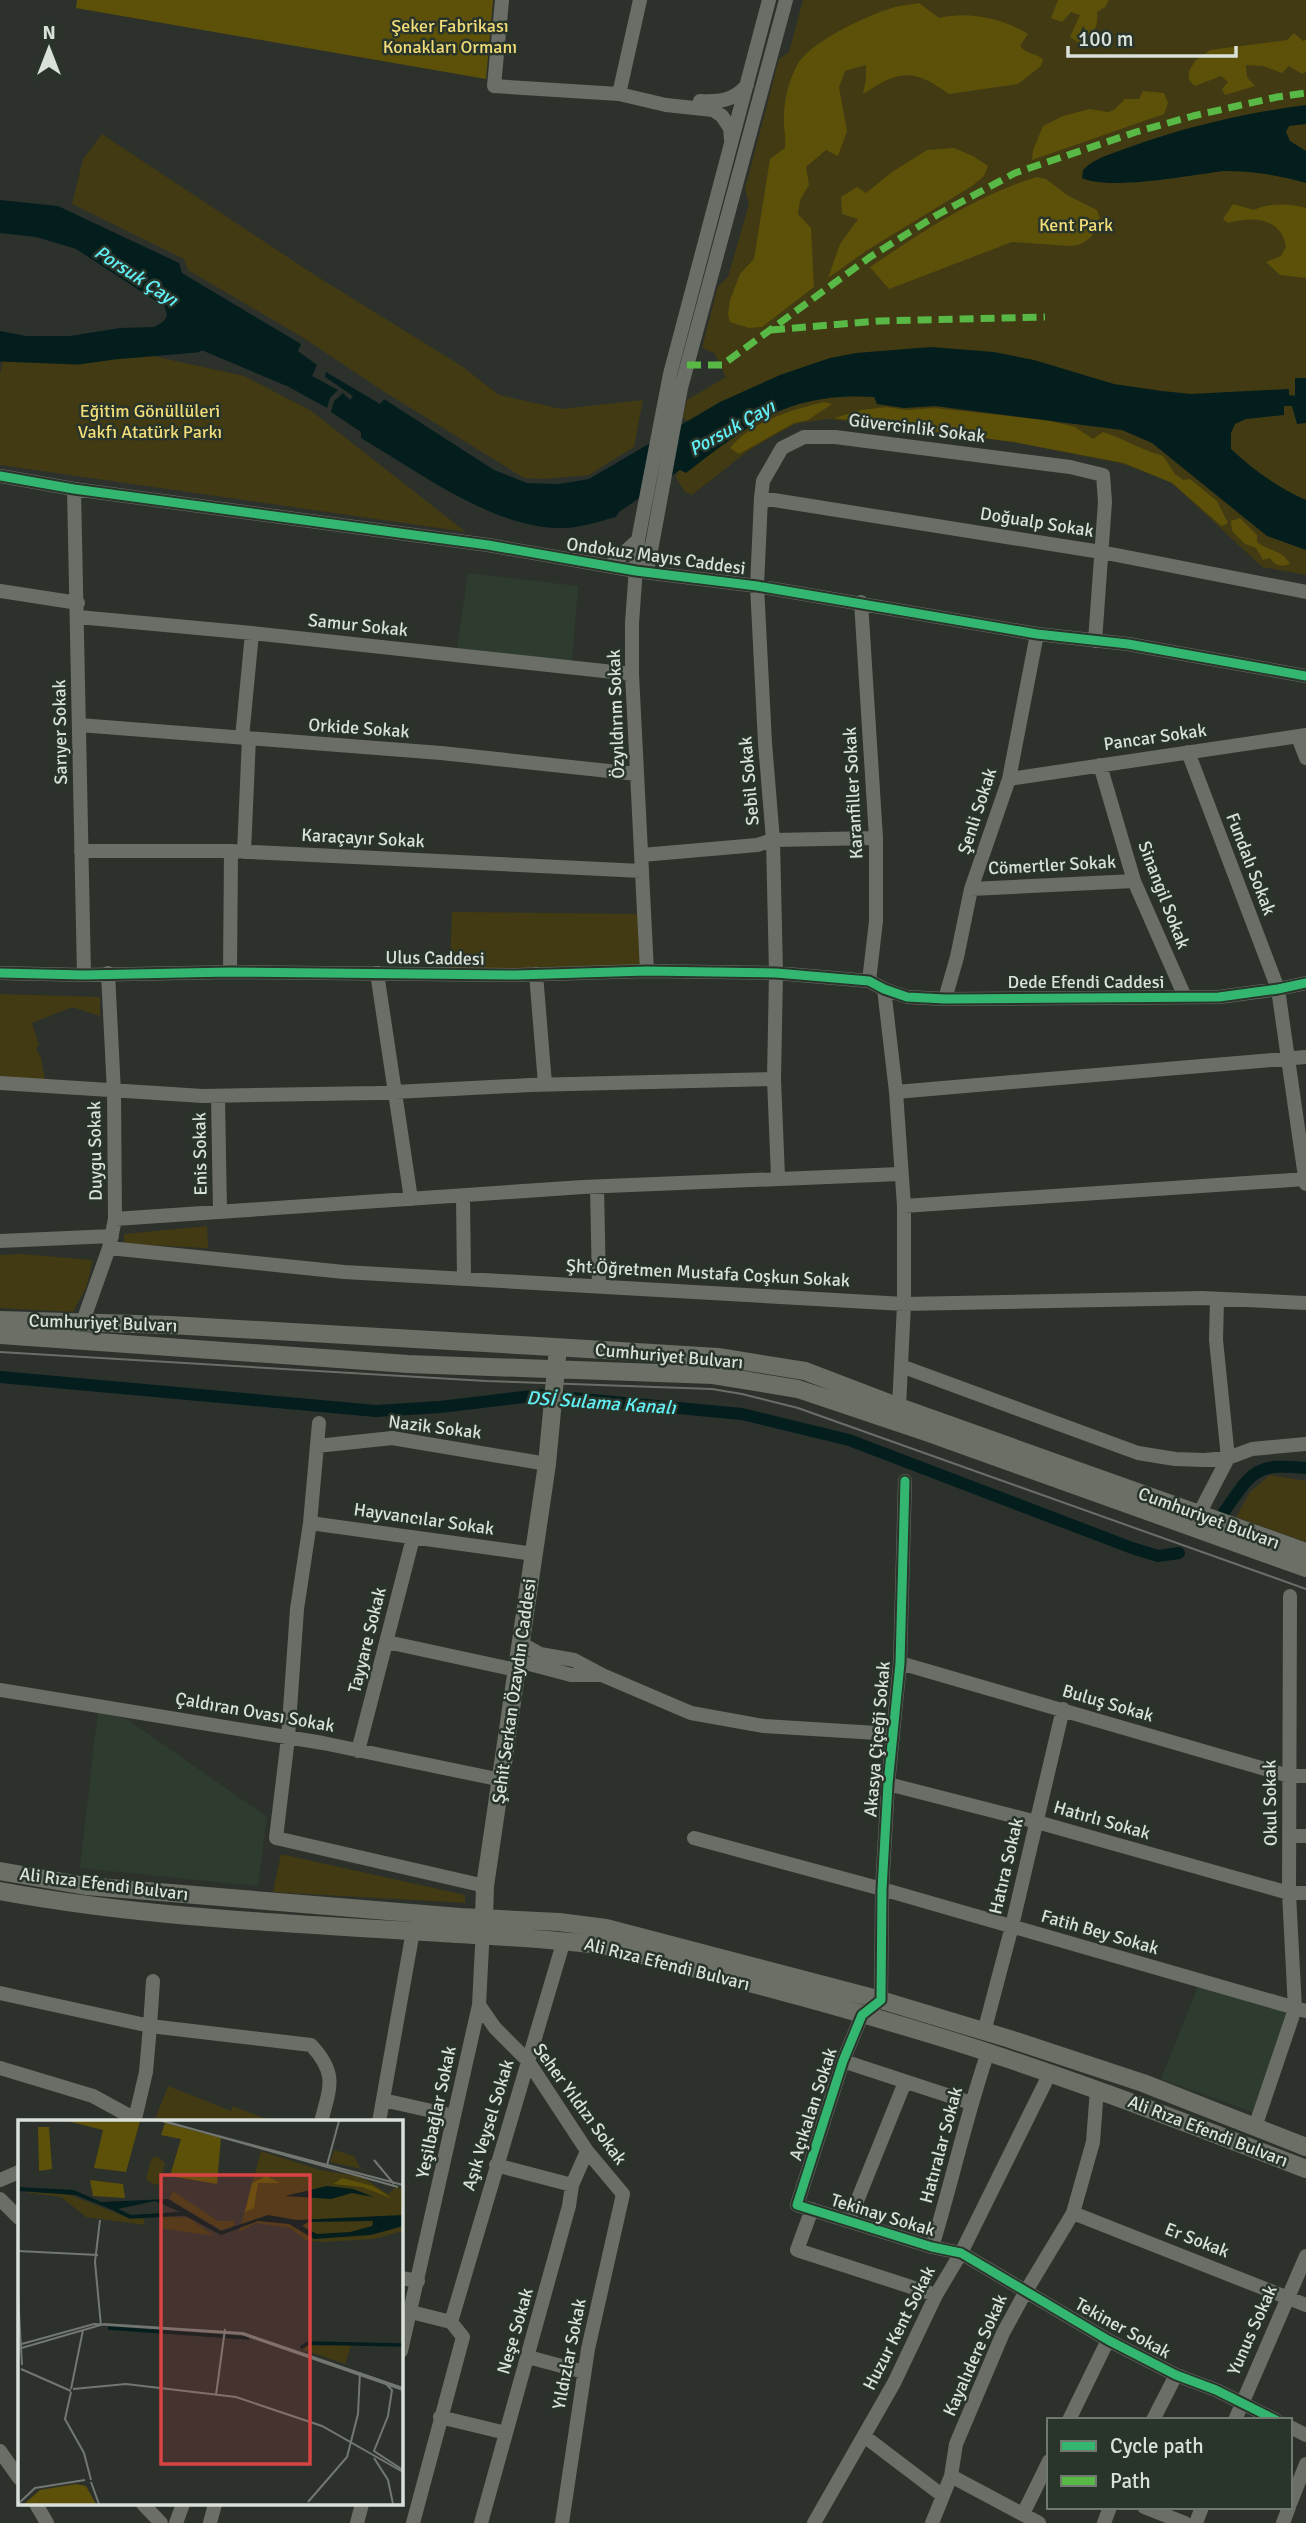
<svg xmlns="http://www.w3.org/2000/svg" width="1306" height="2523" font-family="Signika,sans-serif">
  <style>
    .built { fill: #2e3c2f }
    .green { fill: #413a13 }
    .forest { fill: #5d5109 }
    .water { fill: #041e1e }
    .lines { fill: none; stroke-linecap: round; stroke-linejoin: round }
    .canal { stroke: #041e1e; stroke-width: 12 }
    .river { stroke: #041e1e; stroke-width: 21 }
    .minor { stroke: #6b6e66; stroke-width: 14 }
    .major { stroke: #6b6f65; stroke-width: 18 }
    .tram { stroke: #6b6e68; stroke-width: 2 }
    .quiet { stroke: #58b947; stroke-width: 7; stroke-dasharray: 14 7; stroke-linecap: butt }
    .cycleway-casing { stroke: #29342a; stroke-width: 13 }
    .cycleway { stroke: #33b770; stroke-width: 9 }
    .labels { text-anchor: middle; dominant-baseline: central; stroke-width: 5; stroke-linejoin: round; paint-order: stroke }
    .park-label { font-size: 18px; fill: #f1dc78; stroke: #29342a }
    .street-label { font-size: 18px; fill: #dae1da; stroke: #29342a }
    .water-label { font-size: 19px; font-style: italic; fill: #61f1f7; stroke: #29342a }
    .inset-river { fill: none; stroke: #041e1e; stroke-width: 3.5 }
    .inset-road { fill: none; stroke: #727772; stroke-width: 2 }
    .view { fill: #d74443; fill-opacity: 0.15; stroke: #d74443; stroke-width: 3.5 }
    .inset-edge { fill: none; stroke: #dae1da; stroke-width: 3.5 }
  </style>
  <rect width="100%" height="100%" fill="#2c312c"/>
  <path class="built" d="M 468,573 L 578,586 L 572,662 L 457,650 Z
    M 98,1711 L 128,1720 L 267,1817 L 258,1886 L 80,1868 Z
    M 1198,1986 L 1290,2013 L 1255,2113 L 1161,2079 Z"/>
  <path class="green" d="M 803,0 L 1306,0 L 1306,575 L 1262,567 L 1171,482 L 1123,464 L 1019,443 L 828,419 L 795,424 L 773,436 L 748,451 L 692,495 L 685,492 L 676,478 L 688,422 L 683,417 L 687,400 L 726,377 L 714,353 L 702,348 L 718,286 L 728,277 L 749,204 L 745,189 L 779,59 L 789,52 Z
    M 102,134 L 310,272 L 463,367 L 499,395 L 561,409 L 643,400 L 634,447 L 589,475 L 544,479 L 524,478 L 383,391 L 302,337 L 188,270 L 184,259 L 72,204 L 83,159 Z
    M 153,356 L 244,376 L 310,410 L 466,532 L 0,465 L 0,375 L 3,360 L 68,361 Z
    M 452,912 L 639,914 L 642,966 L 450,969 Z
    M 0,994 L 100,997 L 100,1016 L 72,1007 L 32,1023 L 39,1045 L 36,1048 L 41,1058 L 46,1084 L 0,1078 Z
    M 207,1226 L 208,1248 L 124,1244 L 124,1234 Z
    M 21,1254 L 93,1260 L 86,1288 L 73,1312 L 0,1308 L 0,1255 Z
    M 1270,1475 L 1306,1481 L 1306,1542 L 1236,1517 L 1250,1492 Z
    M 281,1854 L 465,1895 L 465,1903 L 273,1892 Z
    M 168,2086 L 231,2111 L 233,2106 L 274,2122 L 154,2122 Z"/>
  <path class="forest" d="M 77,0 L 493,0 L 486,79 L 76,8 Z
    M 1058,0 L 1109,0 L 1105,7 L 1097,12 C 1099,27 1093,36 1079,43 L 1070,37 L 1080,15 L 1071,12 L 1062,22 L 1051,18 Z
    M 919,3 L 939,18 C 968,11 1002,18 1028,34 L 1020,46 C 1026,54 1035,53 1043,59 L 1041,66 L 1018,84 L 949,94 C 913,68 899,70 863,94 L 866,80 L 866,65 L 845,71 L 839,87 L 847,131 L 838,156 L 826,150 L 806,167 L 809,185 L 800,200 L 798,214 L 811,228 L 814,287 L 762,327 L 749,328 L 730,322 L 728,314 L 730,300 L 740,274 L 754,259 L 770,159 L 785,148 C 786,134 783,126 784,115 C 784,100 789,81 796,67 C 807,43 866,16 892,8 C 900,5 910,5 919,3 Z
    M 1294,33 L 1303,41 L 1306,40 L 1306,72 L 1302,74 L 1289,66 L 1282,73 L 1263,66 L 1246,65 L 1247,77 L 1255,86 L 1225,95 L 1222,89 L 1228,82 L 1221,76 L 1195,86 L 1189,80 L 1189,71 L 1195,61 L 1210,50 L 1287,40 Z
    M 1143,91 L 1164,93 L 1168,103 L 1164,114 L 1032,160 L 1033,150 L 1043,126 L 1063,116 L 1090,109 L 1108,112 L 1114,110 L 1125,99 L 1139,99 Z
    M 954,148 L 973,156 L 988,166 L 984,176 L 972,186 L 869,249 L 828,278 L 840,244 L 858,219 L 842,214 L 841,197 L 857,187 L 866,193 L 892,172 L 927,150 Z
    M 1037,177 L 1046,179 L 1067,195 L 1097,210 L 1100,219 C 1095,234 1088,245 1070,246 L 1012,242 L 889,289 L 870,267 C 922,232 976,195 1037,177 Z
    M 1233,204 L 1254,210 C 1267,203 1292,203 1306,208 L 1306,278 L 1280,275 L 1266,262 L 1281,256 L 1286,247 C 1281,217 1253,216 1228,223 L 1223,219 Z
    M 824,402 L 832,404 L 808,420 L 794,423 L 739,454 L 730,448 C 752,421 791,410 824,402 Z
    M 886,407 L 906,410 L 934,408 L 1046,420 L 1075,427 L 1093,439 L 1103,432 C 1124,439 1142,450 1163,456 L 1175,474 L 1183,480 L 1190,479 L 1217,501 L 1228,523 L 1222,526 L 1218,523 L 1172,483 L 1124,463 L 1014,442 L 834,418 L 862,410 Z
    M 1240,518 L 1257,535 L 1257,542 C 1269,552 1282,549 1290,564 C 1282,567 1275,566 1270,558 L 1263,560 L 1256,548 L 1245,544 L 1232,531 L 1231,521 Z"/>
  <path class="water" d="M 1306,105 L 1306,124 L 1289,126 L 1286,132 L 1290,141 L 1306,151 L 1306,183 C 1278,175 1253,171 1224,171 C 1192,175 1109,191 1082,178 L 1083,170 C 1095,158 1111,154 1127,148 C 1185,127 1245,113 1306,105 Z
    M 0,200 L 58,206 L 179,263 L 182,273 L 301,344 L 298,351 L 317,365 L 312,376 L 338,390 L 330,398 L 327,408 L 289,387 L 199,349 L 151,343 L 108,345 L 71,352 L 29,351 L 0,345 L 0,331 L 26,336 L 70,336 L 120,328 L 154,327 L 163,322 L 167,316 L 165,307 L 76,249 L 36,237 L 0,233 Z
    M 931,347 L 994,352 L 1034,360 L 1114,384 L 1162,391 L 1191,394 L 1289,389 L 1289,395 L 1295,396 L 1295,378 L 1306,378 L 1306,423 L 1297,424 L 1292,406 L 1284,406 L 1284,415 L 1246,419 L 1235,424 L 1231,433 L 1231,449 C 1252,469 1278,488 1306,500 L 1306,550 L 1267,536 L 1152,443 L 1122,430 L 935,406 L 904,408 L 877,404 L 874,397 C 788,392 751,423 686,473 L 680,470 L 619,512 L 616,517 C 600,521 581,528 564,528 C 493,529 421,473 361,438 L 361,432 L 331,412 L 334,401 L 343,393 L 350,400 L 353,396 L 325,377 L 326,372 L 380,404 L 384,399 L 494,470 L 527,483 L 559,484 L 589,479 L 720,402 L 780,375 L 830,358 L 856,353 Z"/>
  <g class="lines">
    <path class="canal" d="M 0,1377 L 376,1411 L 440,1407 L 540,1395 L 742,1414 L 849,1440 L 1132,1548 L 1158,1556 L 1179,1553
      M 1224,1512 C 1253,1471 1254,1463 1306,1468"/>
    <path class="river" d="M 0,351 L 77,354 L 113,349 L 196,342"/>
    <path class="minor" d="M 502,0 L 494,86 L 619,94 L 666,105 L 713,110 L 722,116 L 730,128 L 731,140
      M 619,94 L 640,0
      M 700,101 C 719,102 734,101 747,85
      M 0,476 L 74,489 L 488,545 L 636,571 L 757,586 L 1037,634 L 1128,644 L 1306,676
      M 74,489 L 84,975
      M 761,498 L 1101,552 L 1306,592
      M 638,540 L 632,623 L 632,674 L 647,971
      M 610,566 L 638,540 L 670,374 L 769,0
      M 647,572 L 681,388 L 786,0
      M 0,591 L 78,603
      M 861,602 L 876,838 L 876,921 L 869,981
      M 78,617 L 252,633 L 632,674
      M 79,725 L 441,753 L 637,774
      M 1298,737 L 1306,758
      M 242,738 L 252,633
      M 1188,752 L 1278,989 L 1306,1184
      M 1100,765 L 1134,881 L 1185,997
      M 1009,779 L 1306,735
      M 81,851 L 231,851 L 642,871
      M 244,852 L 249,738
      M 642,855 L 757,845 L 773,840 L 876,838
      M 971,889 L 1134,881
      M 230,972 L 231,851
      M 0,973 L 84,975 L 230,972 L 516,975 L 647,971 L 776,973 L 869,981 L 884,989 L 907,997 L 945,999 L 1219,997 L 1278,989 L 1306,983
      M 377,973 L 411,1199
      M 536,974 L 545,1084
      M 884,989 L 896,1092 L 904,1206 L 904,1304 L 899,1407
      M 945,999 L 957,957 L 971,889 L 1009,779 L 1037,634
      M 0,1083 L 203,1096 L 376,1093 L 530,1085 L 774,1079
      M 896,1092 L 1306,1057
      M 218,1096 L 220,1212
      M 778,1177 L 774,1079 L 776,973 L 773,840 L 765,743 L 757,586 L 761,498 L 763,481 L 782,448 L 804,437 L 835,437 L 1070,467 L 1103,475 L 1105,502 L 1095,641
      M 597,1187 L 599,1286
      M 463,1197 L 464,1277
      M 904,1206 L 1306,1179
      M 115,1219 L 583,1187 L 900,1174
      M 0,1241 L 112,1236
      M 109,1248 L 344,1272 L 904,1304 L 1202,1298 L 1306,1303
      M 82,1324 L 109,1248 L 115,1219 L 114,1092 L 108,973
      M 901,1366 L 1138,1453 L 1175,1459 L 1204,1460 L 1228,1458 L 1252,1449 L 1306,1444
      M 319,1423 L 310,1523 L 297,1609 L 288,1738 L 276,1838 L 485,1886
      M 317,1446 L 392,1438 L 547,1464
      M 905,1481 L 900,1663 L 888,1784 L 882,1889 L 881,2000 L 862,2015 L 843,2061 L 797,2205 L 932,2247 L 961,2253 L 1108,2340 L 1176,2375 L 1216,2390 L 1276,2420
      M 1199,1514 L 1228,1458 L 1216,1340 L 1217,1300
      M 310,1523 L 534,1554
      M 387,1642 L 516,1670
      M 518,1661 L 571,1675 L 602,1675 L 574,1660 L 540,1654 L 520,1643
      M 900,1663 L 1289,1776 L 1306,1776
      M 602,1675 L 691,1713 L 764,1726 L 893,1734
      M 0,1690 L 323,1743 L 502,1780
      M 358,1751 L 413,1538
      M 888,1784 L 1037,1822 L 1289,1893 L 1306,1893
      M 1291,1836 L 1306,1836
      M 694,1838 L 882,1889 L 1306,2011
      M 153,1981 L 150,2026 L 311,2045 C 338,2074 330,2087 321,2122
      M 0,1993 L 150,2026 L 146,2072 L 135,2119 L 93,2096 L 0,2068
      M 479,2005 L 495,2028 L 528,2061 L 587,2151 L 623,2194 L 588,2349 L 562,2523
      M 984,2032 L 1012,1926 L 1063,1709
      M 843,2061 L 971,2103
      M 383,2100 L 454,2116
      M 379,2122 L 413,1931
      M 1255,2127 L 1295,2009 L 1289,1893 L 1290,1596
      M 496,2165 L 572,2185
      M 0,2180 L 19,2172
      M 0,2199 L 19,2218
      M 812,2209 L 797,2250 L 936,2295
      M 1073,2213 L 1306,2305
      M 849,2221 L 905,2082
      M 932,2247 C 952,2182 966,2116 988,2052
      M 401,2278 L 418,2281
      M 411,2312 L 451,2322
      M 451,2322 L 564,1940
      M 401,2351 L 479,2005 L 483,1927
      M 528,2357 L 584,2372
      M 440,2417 L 506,2433
      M 1069,2420 L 1108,2340
      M 1153,2420 L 1176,2375
      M 1235,2420 L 1306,2256
      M 1290,2427 L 1306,2435
      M 864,2436 L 943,2496
      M 0,2451 L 19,2478
      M 951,2476 L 1039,2523
      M 36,2504 L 47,2523
      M 143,2504 L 161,2523
      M 1290,2504 L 1306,2464
      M 1144,2507 L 1185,2523
      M 1023,2514 L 1049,2461
      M 176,2523 L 183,2504
      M 210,2523 L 215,2504
      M 357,2523 L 362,2504
      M 413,2523 L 463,2337 L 451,2322
      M 481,2523 L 569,2206 L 572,2185 L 587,2151
      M 814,2523 L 894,2383 L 936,2295 L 961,2253 L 1050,2073
      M 932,2523 L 951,2476 L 956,2444 L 1003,2333 L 1026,2291 L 1073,2213 L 1093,2142 L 1097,2089
      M 1104,2523 L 1110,2507
      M 1196,2523 L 1202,2507
      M 1283,2523 L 1289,2507"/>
    <path class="major" d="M 0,1320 L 170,1325 L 571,1348 L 718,1357 L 805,1371 L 899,1407 L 1306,1552
      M 0,1335 L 408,1364 L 713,1375 L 798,1389 L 926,1432 L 1306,1568
      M 0,1871 L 86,1886 L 460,1917 L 559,1922 L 606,1928 L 881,2000 L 1010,2039 L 1143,2083 L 1306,2147
      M 0,1891 C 140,1917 283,1923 425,1932 C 485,1936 546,1938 606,1946 C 712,1973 818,2000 923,2032 C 1053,2071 1179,2120 1306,2169
      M 484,1919 L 485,1886 L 547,1464 L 557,1358"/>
    <path class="tram" d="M 0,1352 L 486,1381 L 712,1389 L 742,1394 L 798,1408 L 1306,1589"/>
    <path class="quiet" d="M 771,330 L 879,321 L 1045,317
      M 687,365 L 722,365 L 870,257 L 937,215 L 1015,173 L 1136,132 L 1193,116 L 1277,97 L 1306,93"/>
    <g class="cycleway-casing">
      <path id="cycleway" d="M 0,476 L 74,489 L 488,545 L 636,571 L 757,586 L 1037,634 L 1128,644 L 1306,676
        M 0,973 L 84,975 L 230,972 L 516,975 L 647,971 L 776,973 L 869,981 L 884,989 L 907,997 L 945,999 L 1219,997 L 1278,989 L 1306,983
        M 905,1481 L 900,1663 L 888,1784 L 882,1889 L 881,2000 L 862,2015 L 843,2061 L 797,2205 L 932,2247 L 961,2253 L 1108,2340 L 1176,2375 L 1216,2390 L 1276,2420"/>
    </g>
    <use href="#cycleway" class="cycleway"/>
  </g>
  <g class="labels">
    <g class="park-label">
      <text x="450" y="26">Şeker Fabrikası<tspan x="450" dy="21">Konakları Ormanı</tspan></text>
      <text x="1076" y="225">Kent Park</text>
      <text x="150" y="411">Eğitim Gönüllüleri<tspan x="150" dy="21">Vakfı Atatürk Parkı</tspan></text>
    </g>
    <g class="street-label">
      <text transform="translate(917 428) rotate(7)">Güvercinlik Sokak</text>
      <text transform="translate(1037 522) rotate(9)">Doğualp Sokak</text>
      <text transform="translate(656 556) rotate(8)">Ondokuz Mayıs Caddesi</text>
      <text transform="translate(358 625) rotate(6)">Samur Sokak</text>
      <text transform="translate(616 714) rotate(-92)">Özyıldırım Sokak</text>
      <text transform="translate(359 728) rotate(4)">Orkide Sokak</text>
      <text transform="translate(60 732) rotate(-91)">Sarıyer Sokak</text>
      <text transform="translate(1155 737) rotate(-8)">Pancar Sokak</text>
      <text transform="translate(749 781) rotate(-95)">Sebil Sokak</text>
      <text transform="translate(853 793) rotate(-93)">Karanfiller Sokak</text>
      <text transform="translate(977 811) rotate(-72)">Şenli Sokak</text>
      <text transform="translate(363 838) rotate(3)">Karaçayır Sokak</text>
      <text transform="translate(1251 864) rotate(69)">Fundalı Sokak</text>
      <text transform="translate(1052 865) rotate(-3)">Cömertler Sokak</text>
      <text transform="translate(1164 895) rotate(69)">Sinangil Sokak</text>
      <text transform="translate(435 958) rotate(1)">Ulus Caddesi</text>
      <text x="1086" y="982">Dede Efendi Caddesi</text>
      <text transform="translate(95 1151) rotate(-91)">Duygu Sokak</text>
      <text transform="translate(200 1154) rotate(-91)">Enis Sokak</text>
      <text transform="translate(708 1273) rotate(3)">Şht.Öğretmen Mustafa Coşkun Sokak</text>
      <text transform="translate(103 1323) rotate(2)">Cumhuriyet Bulvarı</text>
      <text transform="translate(669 1356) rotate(5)">Cumhuriyet Bulvarı</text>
      <text transform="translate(435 1427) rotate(7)">Nazik Sokak</text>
      <text transform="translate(1209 1518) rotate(20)">Cumhuriyet Bulvarı</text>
      <text transform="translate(424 1519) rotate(8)">Hayvancılar Sokak</text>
      <text transform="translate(367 1640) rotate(-76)">Tayyare Sokak</text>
      <text transform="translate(514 1691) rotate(-82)">Şehit Serkan Özaydın Caddesi</text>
      <text transform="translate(1108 1703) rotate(16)">Buluş Sokak</text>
      <text transform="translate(255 1712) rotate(10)">Çaldıran Ovası Sokak</text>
      <text transform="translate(877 1739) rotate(-85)">Akasya Çiçeği Sokak</text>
      <text transform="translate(1270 1803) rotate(-91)">Okul Sokak</text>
      <text transform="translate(1102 1820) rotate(16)">Hatırlı Sokak</text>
      <text transform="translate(1006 1866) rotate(-77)">Hatıra Sokak</text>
      <text transform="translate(104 1884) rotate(7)">Ali Rıza Efendi Bulvarı</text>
      <text transform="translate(1100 1932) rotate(16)">Fatih Bey Sokak</text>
      <text transform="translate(667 1964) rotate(14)">Ali Rıza Efendi Bulvarı</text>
      <text transform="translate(580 2104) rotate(54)">Seher Yıldızı Sokak</text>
      <text transform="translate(813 2104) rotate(-72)">Açıkalan Sokak</text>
      <text transform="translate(436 2112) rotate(-78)">Yeşilbağlar Sokak</text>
      <text transform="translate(488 2125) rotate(-73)">Aşık Veysel Sokak</text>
      <text transform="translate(1208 2131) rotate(21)">Ali Rıza Efendi Bulvarı</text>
      <text transform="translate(941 2145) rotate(-75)">Hatıralar Sokak</text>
      <text transform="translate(883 2215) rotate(17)">Tekinay Sokak</text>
      <text transform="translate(1197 2240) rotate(21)">Er Sokak</text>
      <text transform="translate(899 2328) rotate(-63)">Huzur Kent Sokak</text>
      <text transform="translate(1123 2328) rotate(29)">Tekiner Sokak</text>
      <text transform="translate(1252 2330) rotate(-66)">Yunus Sokak</text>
      <text transform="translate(515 2331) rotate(-74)">Neşe Sokak</text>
      <text transform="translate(569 2354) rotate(-79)">Yıldızlar Sokak</text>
      <text transform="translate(975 2355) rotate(-66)">Kayalıdere Sokak</text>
    </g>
    <g class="water-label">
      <text transform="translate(136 276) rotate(33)">Porsuk Çayı</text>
      <text transform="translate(732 428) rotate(-29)">Porsuk Çayı</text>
      <text transform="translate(601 1403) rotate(4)">DSİ Sulama Kanalı</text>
    </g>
  </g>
  <g transform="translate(18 2120)">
    <rect width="385" height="385" fill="#2c312c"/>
    <path d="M 316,30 L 336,36 L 342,48 L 362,53 L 312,42 ZM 243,31 L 302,50 L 344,57 L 370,74 L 378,67 L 385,69 L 385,111 L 356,119 L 305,122 L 287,120 L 272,108 L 238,103 L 221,112 ZM 139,36 L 147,43 L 142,63 L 136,65 L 128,59 L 133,39 ZM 15,70 L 52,75 L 106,96 L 125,97 L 127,105 L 68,97 L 43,77 L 6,72 ZM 155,71 L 200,101 L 217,101 L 216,106 L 203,110 L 151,79 ZM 143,96 L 171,98 L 196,116 L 141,108 ZM 288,224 L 301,226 L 347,224 L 333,226 L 327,244 L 284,229 Z" fill="#413a13"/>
    <path d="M 49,1 L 122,1 L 108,52 L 76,48 L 85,10 ZM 147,3 L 203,18 L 199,64 L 152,56 L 163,19 L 143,15 ZM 20,7 L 31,7 L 34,49 L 21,51 ZM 248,56 L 262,63 L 240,63 L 236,88 L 227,92 L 234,63 ZM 324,58 L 355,66 L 375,79 L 344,67 L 315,64 ZM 72,60 L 105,64 L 107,78 L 75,76 ZM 58,364 L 68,366 L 78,384 L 6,384 L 22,370 Z" fill="#5d5109"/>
    <path d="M 309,66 L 335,69 L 356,77 L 334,73 L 313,79 L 267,76 ZM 0,67 L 56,70 L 83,82 L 150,79 L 203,111 L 250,95 L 279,100 L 385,95 L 385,106 L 353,115 L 296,119 L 271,104 L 240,101 L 203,115 L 166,95 L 110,96 L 57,75 L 0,71 ZM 137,81 L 162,92 L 113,95 L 100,89 ZM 355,101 L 354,106 L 332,112 L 299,114 L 284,106 L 290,102 Z" fill="#041e1e" fill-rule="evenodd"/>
    <path class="inset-river" d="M 98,90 L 112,97 L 167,94M 90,208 L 231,218M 283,228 L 290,223 L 385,225"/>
    <path class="inset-road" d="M 144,1 L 385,65M 146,1 L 380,67M 356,40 L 376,64M 309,45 L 321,1M 82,100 L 77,142 L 83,206M 0,131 L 80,135M 0,175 L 4,245M 0,225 L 76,204 L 224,214 L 385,270M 0,229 L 86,204 L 225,213 L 385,268M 3,249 L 53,271M 369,265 L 374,270 L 370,296 L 356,331 L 385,350M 53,269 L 65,210M 55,269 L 108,264 L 218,277 L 304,306 L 385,352M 53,272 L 47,299 L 66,333 L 73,360M 198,275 L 207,209M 356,338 L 370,360 L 375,384M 73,362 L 81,384M 290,382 L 329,337 L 340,294 L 342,252M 0,384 L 17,368 L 67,360"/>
    <path class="view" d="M 143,55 L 292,55 L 292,344 L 143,344 Z"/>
    <rect width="385" height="385" class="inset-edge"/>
  </g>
  <rect x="1047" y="2418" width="245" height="91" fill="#29342a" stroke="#707970" stroke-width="2"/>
  <rect x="1061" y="2441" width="35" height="10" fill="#33b770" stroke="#707970" stroke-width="2"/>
  <text x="1110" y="2453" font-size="21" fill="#dae1da">Cycle path</text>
  <rect x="1061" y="2476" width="35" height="10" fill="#58b947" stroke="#707970" stroke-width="2"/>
  <text x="1110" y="2488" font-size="21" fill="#dae1da">Path</text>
  <g transform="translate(49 49)" stroke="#29342a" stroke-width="5" paint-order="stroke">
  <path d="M0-5L12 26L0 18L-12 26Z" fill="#dae1da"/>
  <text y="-10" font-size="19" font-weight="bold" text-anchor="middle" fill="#dae1da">N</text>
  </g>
  <path d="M1068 46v10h168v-10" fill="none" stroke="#dae1da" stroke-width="3.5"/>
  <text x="1078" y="46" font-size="21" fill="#dae1da" stroke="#29342a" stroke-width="5" paint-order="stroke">100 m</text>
</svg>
